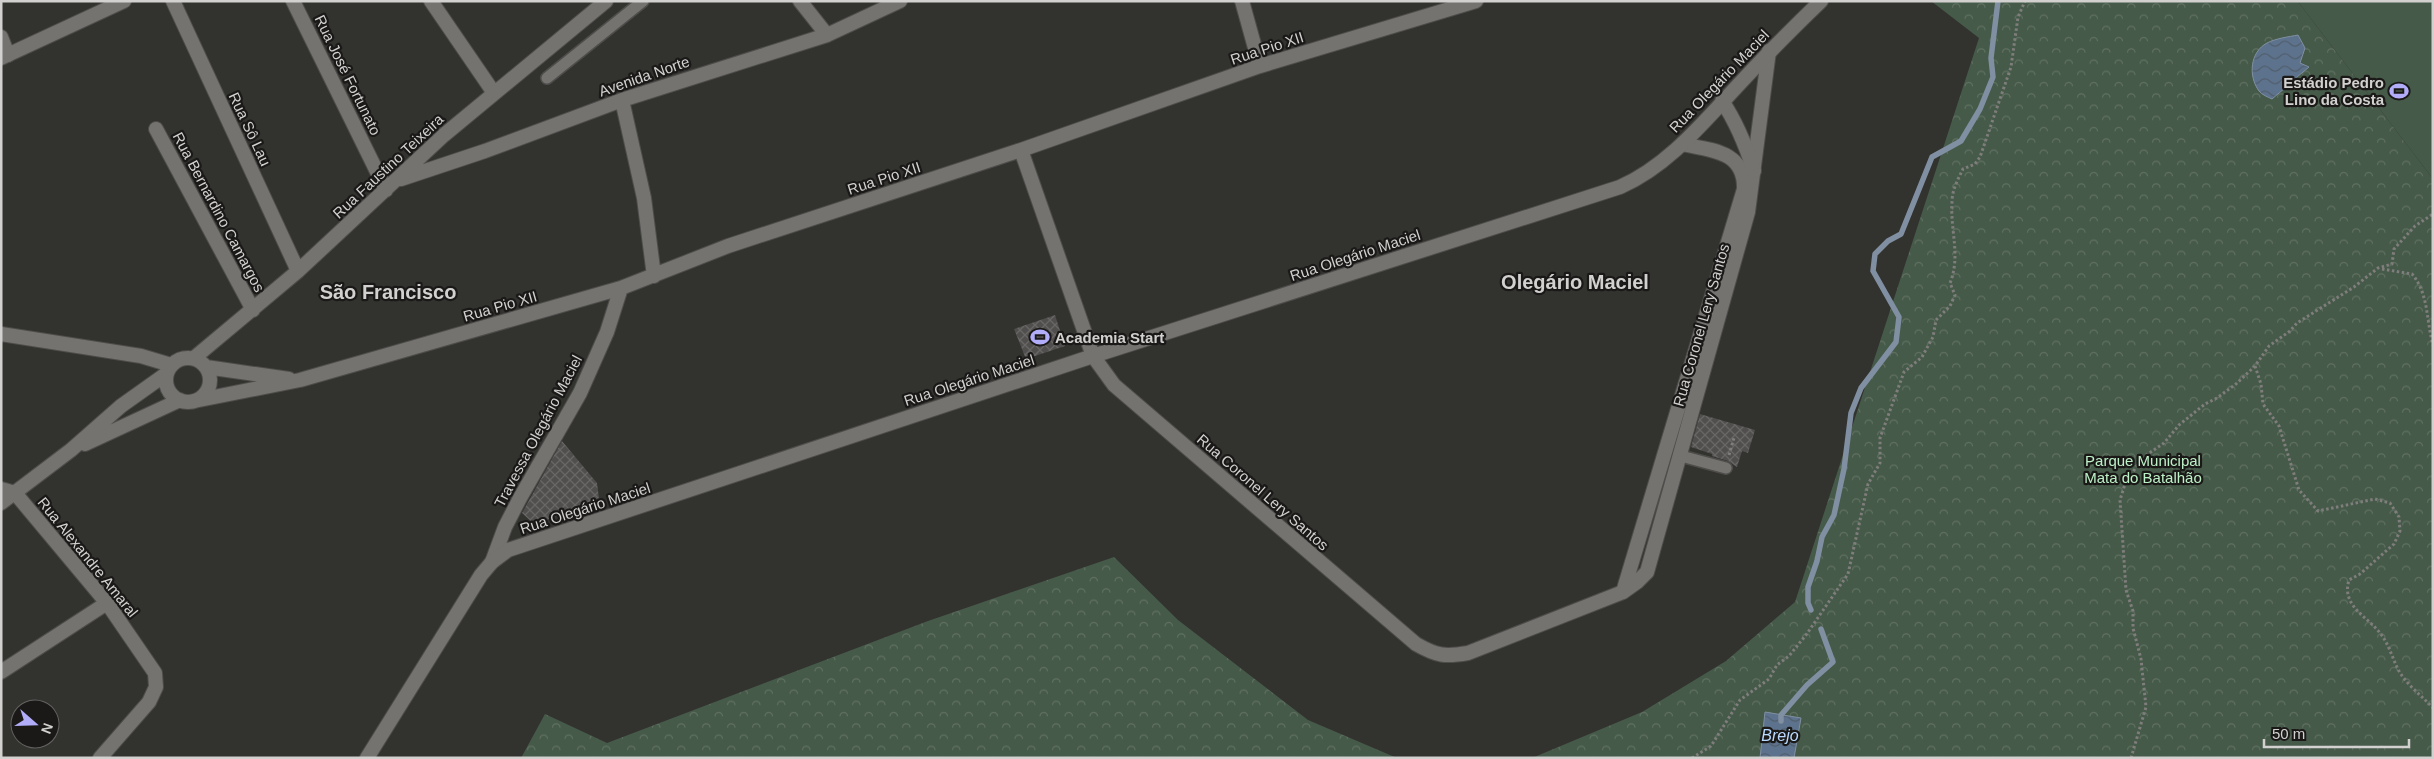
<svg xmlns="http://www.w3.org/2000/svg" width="2434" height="759" font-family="Arial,sans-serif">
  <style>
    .forest { fill: url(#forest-crowns) }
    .green { fill: #465a49 }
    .water { fill: url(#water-waves); stroke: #808fa1 }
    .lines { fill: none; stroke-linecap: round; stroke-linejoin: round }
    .stream { stroke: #808fa1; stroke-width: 5.5 }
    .building { fill: url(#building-cross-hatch) }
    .service-casing { stroke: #4e4d4b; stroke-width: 14 }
    .minor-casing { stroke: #4e4d4b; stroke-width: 16 }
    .tertiary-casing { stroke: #4e4d4b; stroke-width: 16 }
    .path { stroke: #7f7e7c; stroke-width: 3; stroke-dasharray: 2.5 2.5; stroke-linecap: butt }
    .service { stroke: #747370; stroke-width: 11 }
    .minor { stroke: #747370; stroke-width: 14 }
    .tertiary { stroke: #747370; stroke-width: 14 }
    .labels { text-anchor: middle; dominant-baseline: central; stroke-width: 4.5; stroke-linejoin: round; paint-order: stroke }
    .street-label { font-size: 15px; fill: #d2d1d0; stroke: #1a1918 }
    .poi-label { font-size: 15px; font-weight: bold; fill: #d2d1d0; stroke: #1a1918; text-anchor: end }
    .park-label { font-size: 15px; fill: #bdf1c7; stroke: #1a1918 }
    .water-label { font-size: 16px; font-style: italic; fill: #b9d9ff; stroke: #1a1918 }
    .district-label { font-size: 20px; font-weight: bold; fill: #d2d1d0; stroke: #1a1918 }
  </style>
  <defs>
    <pattern id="forest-crowns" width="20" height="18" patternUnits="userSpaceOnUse" patternTransform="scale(1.25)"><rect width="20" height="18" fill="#465a49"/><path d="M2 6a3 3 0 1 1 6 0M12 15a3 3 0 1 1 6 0" fill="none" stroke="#607162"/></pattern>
    <pattern id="water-waves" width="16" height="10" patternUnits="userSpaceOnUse" patternTransform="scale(1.25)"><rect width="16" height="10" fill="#5d738d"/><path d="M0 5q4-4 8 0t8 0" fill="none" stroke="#515e6d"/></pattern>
    <pattern id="building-cross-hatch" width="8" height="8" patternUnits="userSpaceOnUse" patternTransform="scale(1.25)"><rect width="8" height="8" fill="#514e4e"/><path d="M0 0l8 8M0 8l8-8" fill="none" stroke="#696666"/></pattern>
  </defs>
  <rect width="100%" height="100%" fill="#32322f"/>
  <path class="forest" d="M 1931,1 L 2300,1 L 2299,3 L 2433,179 L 2433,758 L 1532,758 L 1642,712 L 1726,661 L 1795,602 L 1979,38 Z
    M 1114,557 L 1178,620 L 1308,720 L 1397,758 L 521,758 L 545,714 L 607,743 L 928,621 Z"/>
  <path class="green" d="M 2300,1 L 2433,1 L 2433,179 L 2299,3 Z"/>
  <path class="water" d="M 2298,35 L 2305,48 L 2300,63 L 2309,67 L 2297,77 L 2293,86 L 2285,88 L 2272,99 C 2268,97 2262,95 2259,91 C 2248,76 2250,52 2267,43 C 2277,38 2288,37 2298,35 Z
    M 1765,712 L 1801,718 L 1794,758 L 1760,758 Z"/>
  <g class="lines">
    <path class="stream" d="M 1811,610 L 1808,603 L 1808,587 L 1817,561 L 1822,537 L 1834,515 L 1844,469 L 1851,413 L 1861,388 L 1896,342 L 1899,317 L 1873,271 L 1875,254 L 1888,241 L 1901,234 L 1932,157 L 1961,141 L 1980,109 L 1993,77 L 1991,58 L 1998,1
      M 1781,721 L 1781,715 L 1807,685 L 1833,662 L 1821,629"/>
  </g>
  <path class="building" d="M 1055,315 L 1065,346 L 1026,359 L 1014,329 Z
    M 1700,414 L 1755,430 L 1748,453 L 1742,451 L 1737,467 L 1728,461 L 1712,456 L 1712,454 L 1691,447 Z
    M 562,441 L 597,483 L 599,498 L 535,525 L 522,513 Z"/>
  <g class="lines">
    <g class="service-casing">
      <path id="service" d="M 547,78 L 643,1
        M 1681,456 L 1726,468"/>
    </g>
    <g class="minor-casing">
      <path id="minor" d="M 173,1 L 298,271
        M 293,1 L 386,190
        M 431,1 L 494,93
        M 800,1 L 827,35
        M 1242,1 L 1260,66
        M 1,37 L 8,55
        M 622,100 L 644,198 L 654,276
        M 156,129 L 253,310
        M 1021,150 L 1093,356 L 1114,385 L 1416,644 C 1437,656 1445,657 1468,653 L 1623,592 L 1637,582 L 1647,572 L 1748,212 L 1769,51
        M 401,179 L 485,151 L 622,100 L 827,35 L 900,1
        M 1,334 L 141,356 L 171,365
        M166 380a22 22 0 1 1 44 0a22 22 0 1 1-44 0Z
        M 194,358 L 298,271 L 444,135 L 606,1
        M 206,367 L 289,379
        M 194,401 L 300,380 L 621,288 L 728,246 L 1021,150 L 1260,66 L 1476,1
        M 85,444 L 180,400
        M 1,489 L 15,493 L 107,603 L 155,673 L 156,687 L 149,702 L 100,758
        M 1,503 L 71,450 L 121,406 L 166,374
        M 492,562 L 505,527 L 520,498 L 580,393 L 607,332 L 621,288
        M 1623,592 L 1744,189 C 1745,151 1711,150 1682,144
        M 1,672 L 107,603"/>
    </g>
    <g class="tertiary-casing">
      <path id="tertiary" d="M 1,58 L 124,1
        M 1722,101 C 1737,123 1746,146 1754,171
        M 367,758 L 481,575 L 492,562 L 508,550 L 1093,356 L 1620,187 C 1670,165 1706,119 1743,80 C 1768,53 1794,27 1821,1"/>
    </g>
    <path class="path" d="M 2382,269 L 2412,274 C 2429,294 2426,320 2433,345
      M 2255,366 L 2261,384 L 2263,404 L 2279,426 L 2299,490 L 2318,511 L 2375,499 L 2390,503 L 2399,517 L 2400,531 L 2394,544 L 2360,574 L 2349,580 C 2341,606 2367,616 2380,633 C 2389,644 2392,658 2399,671 C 2407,685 2422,696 2433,708
      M 1729,455 L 1734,438
      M 1692,758 L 1711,746 L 1740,700 L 1769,679 L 1777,665 L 1789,656 L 1806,635 L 1848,574 L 1868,484 L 1880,463 L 1880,438 L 1904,372 L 1922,357 L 1933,337 L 1936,320 L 1950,306 L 1955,295 L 1950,283 C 1961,256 1950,230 1952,202 C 1952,190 1958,179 1963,169 L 1975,164 L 1980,157 L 2011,67 L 2018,17 L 2025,1
      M 2131,758 L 2146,707 L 2141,659 L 2133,628 L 2133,611 L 2126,590 L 2120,500 L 2125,484 L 2142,458 L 2164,443 L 2179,425 L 2205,404 L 2217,398 L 2236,384 L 2255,366 L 2269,346 L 2290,331 L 2297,323 L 2354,287 L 2378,268 L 2392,264 L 2394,249 L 2415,226 L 2433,214"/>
    <use href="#service" class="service"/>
    <use href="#minor" class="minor"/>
    <use href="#tertiary" class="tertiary"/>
  </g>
  <defs>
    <g id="stadium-bare" transform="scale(1.5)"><path d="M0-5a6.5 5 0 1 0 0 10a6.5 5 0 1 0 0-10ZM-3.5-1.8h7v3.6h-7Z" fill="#b2adf9" stroke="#1a1918" stroke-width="2.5" paint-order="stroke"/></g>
  </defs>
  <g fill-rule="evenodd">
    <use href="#stadium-bare" x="2399" y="91"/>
    <use href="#stadium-bare" x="1040" y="337"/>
  </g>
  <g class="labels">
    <g class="street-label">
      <text transform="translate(1267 48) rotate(-18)">Rua Pio XII</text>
      <text transform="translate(348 75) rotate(64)">Rua José Fortunato</text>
      <text transform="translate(644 76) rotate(-19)">Avenida Norte</text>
      <text transform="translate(1719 81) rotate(-46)">Rua Olegário Maciel</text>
      <text transform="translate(250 129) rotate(65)">Rua Sô Lau</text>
      <text transform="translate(388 166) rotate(-43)">Rua Faustino Teixeira</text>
      <text transform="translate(884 178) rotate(-18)">Rua Pio XII</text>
      <text transform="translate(219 212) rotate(62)">Rua Bernardino Camargos</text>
      <text transform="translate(1355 255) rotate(-18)">Rua Olegário Maciel</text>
      <text transform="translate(500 306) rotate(-16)">Rua Pio XII</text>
      <text transform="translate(1701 325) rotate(-74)">Rua Coronel Lery Santos</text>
      <text transform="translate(969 380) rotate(-18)">Rua Olegário Maciel</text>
      <text transform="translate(538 431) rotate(-62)">Travessa Olegário Maciel</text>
      <text transform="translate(1263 492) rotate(41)">Rua Coronel Lery Santos</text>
      <text transform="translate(585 508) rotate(-18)">Rua Olegário Maciel</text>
      <text transform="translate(88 557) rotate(51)">Rua Alexandre Amaral</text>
    </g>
    <g class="poi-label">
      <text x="2384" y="82">Estádio Pedro<tspan x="2384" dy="17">Lino da Costa</tspan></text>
      <text x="1055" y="337" text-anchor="start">Academia Start</text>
    </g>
    <g class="park-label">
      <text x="2143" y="460">Parque Municipal<tspan x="2143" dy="17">Mata do Batalhão</tspan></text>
    </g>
    <g class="water-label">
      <text x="1780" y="735">Brejo</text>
    </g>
    <g class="district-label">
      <text x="1575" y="282">Olegário Maciel</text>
      <text x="388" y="292">São Francisco</text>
    </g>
  </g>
  <rect width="2434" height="759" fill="none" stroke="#d2d1d0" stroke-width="5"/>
  <g transform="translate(35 724) rotate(110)"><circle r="24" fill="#1a1918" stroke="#646362"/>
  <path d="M0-4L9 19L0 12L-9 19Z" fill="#b2adf9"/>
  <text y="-8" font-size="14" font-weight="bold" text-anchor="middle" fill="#d2d1d0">N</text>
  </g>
  <path d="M2264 739v8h145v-8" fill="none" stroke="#d2d1d0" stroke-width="2.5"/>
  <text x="2272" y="739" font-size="15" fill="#d2d1d0" stroke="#1a1918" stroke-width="4" paint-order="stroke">50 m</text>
</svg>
